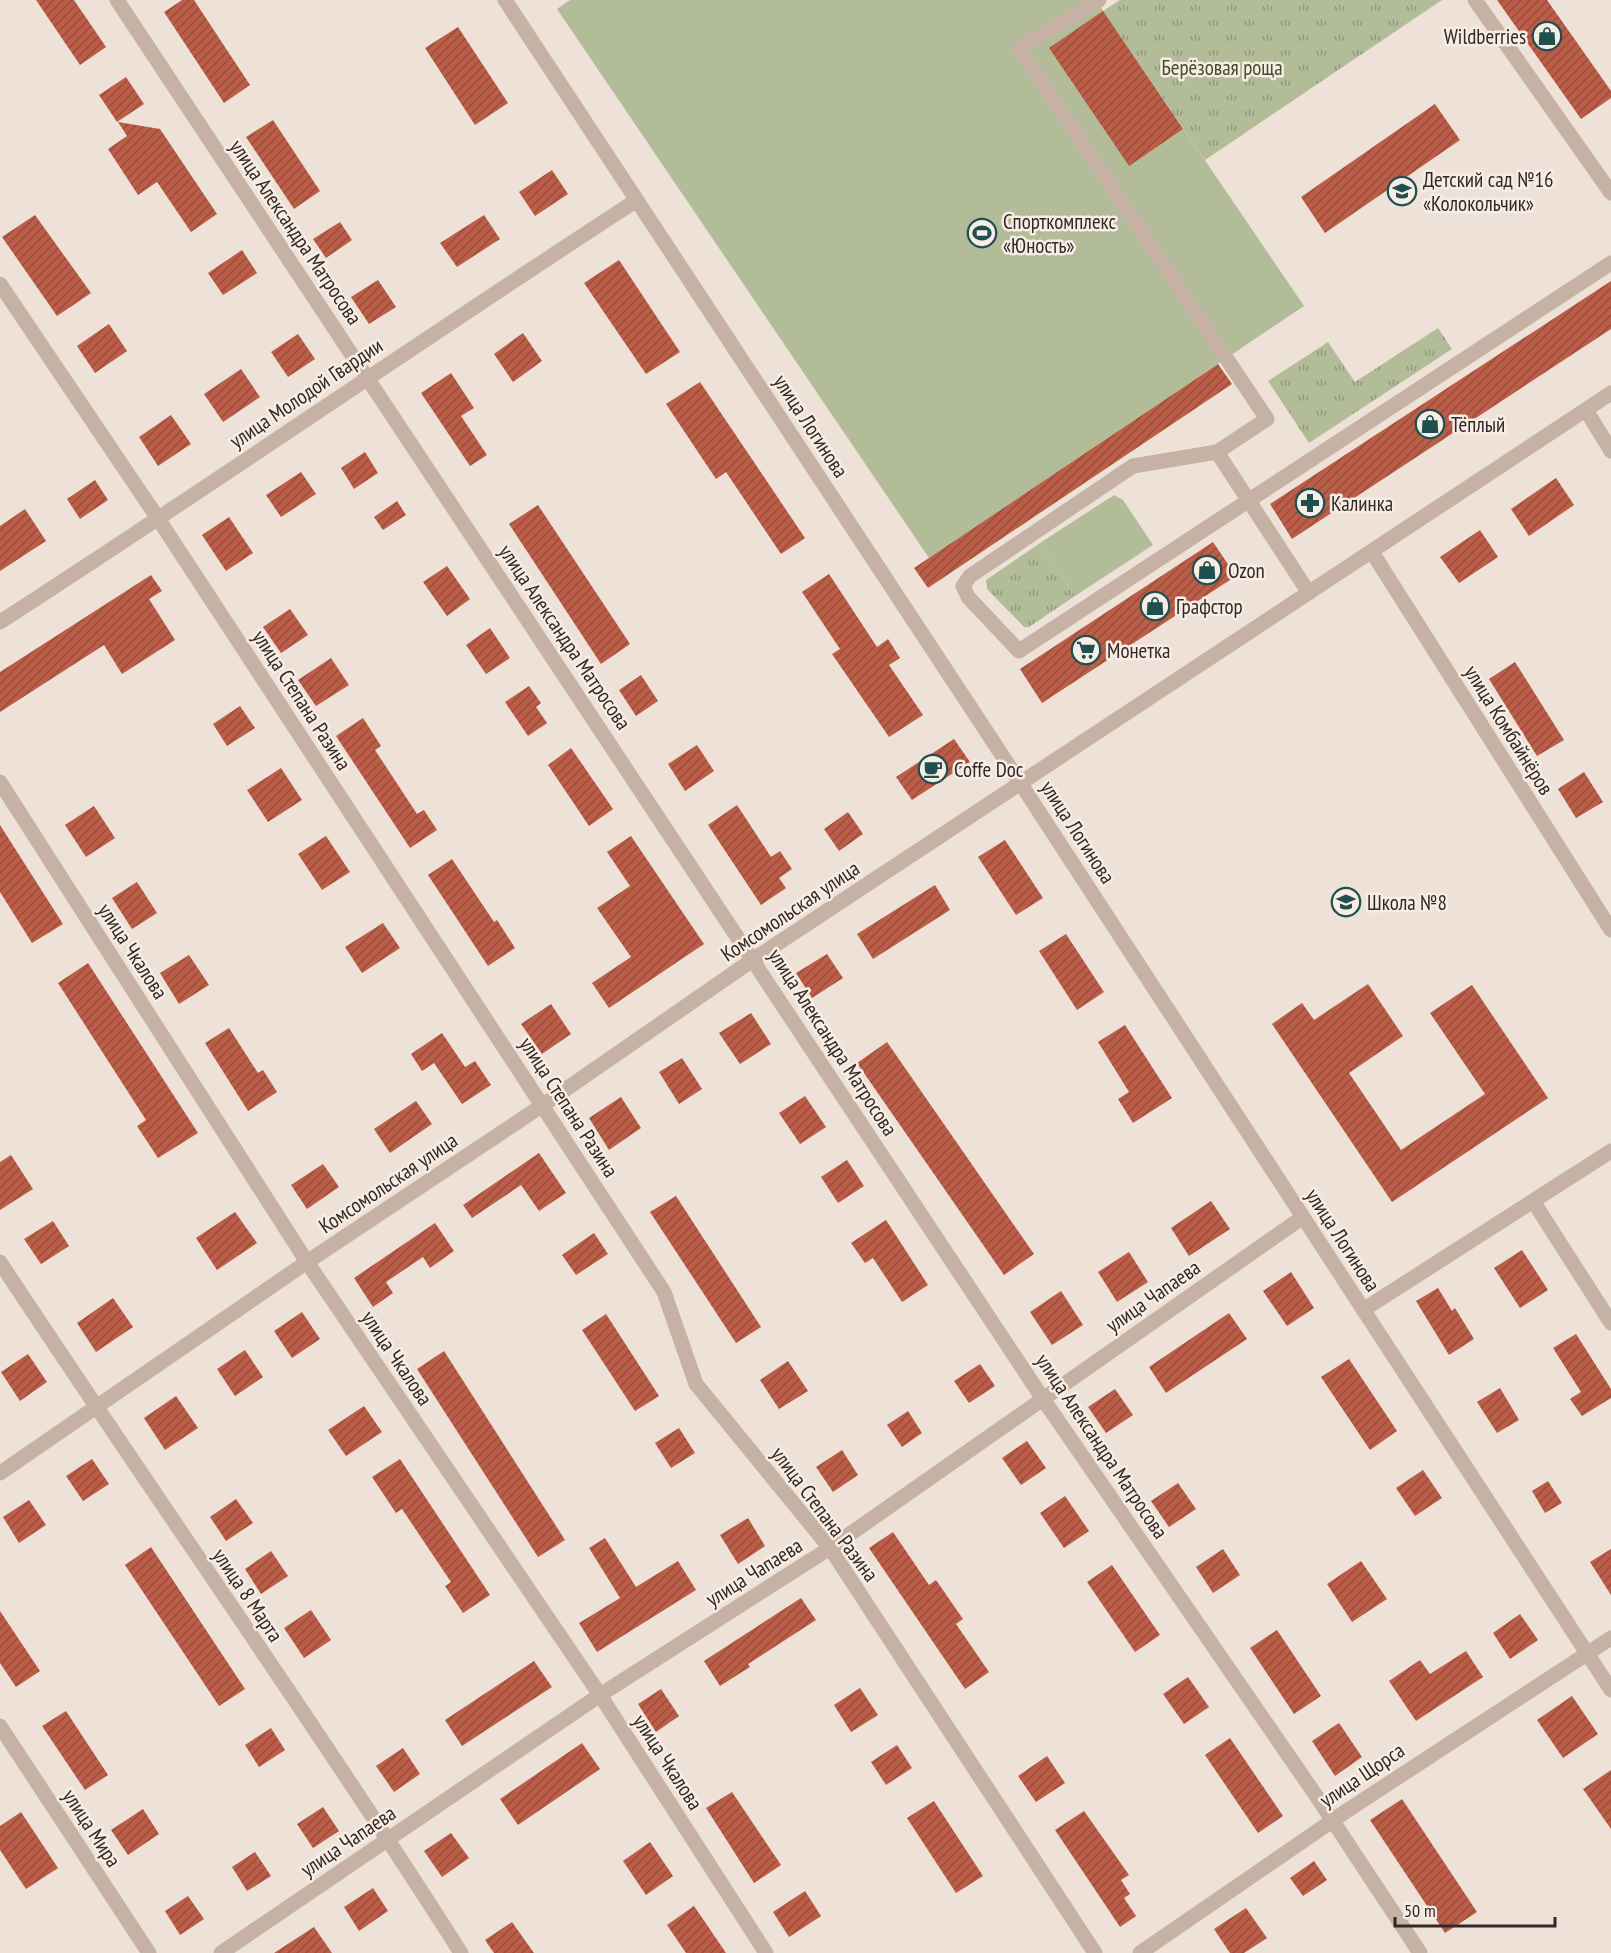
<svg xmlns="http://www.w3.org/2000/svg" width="1611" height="1953" font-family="'PT Sans Narrow',sans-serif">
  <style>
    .grass { fill: #b2bc99 }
    .park { fill: url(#park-tufts) }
    .building { fill: url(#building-hatch) }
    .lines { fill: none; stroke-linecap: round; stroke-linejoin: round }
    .minor { stroke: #c5b2a5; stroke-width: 15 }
    .labels { text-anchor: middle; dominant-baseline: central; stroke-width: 5; stroke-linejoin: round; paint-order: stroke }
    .poi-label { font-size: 21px; fill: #322926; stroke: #f7ede4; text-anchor: start }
    .park-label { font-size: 21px; fill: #434e2c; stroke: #f7ede4 }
    .street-label { font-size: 21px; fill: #322926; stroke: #f7ede4 }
  </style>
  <defs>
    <pattern id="park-tufts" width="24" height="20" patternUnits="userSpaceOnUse" patternTransform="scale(1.5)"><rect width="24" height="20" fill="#b2bc99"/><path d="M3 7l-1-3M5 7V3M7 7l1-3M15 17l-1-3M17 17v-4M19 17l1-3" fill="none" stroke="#91997d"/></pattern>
    <pattern id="building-hatch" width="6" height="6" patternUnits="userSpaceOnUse" patternTransform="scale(1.5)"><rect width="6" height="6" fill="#bc5d48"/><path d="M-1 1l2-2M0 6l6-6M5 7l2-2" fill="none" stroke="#994d3c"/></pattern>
  </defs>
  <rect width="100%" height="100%" fill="#eee2d8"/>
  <path class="grass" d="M 570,0 L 1096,0 L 1304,306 L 929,558 L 557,9 Z
    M 1114,495 L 1123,500 L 1153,545 L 1075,596 L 1040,543 Z"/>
  <path class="park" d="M 1120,0 L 1442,0 L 1205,160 L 1103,11 Z
    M 1438,328 L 1452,349 L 1309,443 L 1268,381 L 1328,342 L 1355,382 Z
    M 1040,543 L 1075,596 L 1029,627 L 1024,627 L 987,589 L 986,580 Z"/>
  <path class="building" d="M 36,0 L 74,0 L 106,47 L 80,65 Z
    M 182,0 L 194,0 L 250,85 L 224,103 L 164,12 Z
    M 1497,0 L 1547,0 L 1611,91 L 1611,98 L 1581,119 Z
    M 1103,11 L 1183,129 L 1129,166 L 1049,48 Z
    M 458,27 L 508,103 L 475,125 L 425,48 Z
    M 126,77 L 144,104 L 117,122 L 99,95 Z
    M 1435,104 L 1460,140 L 1325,233 L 1301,197 Z
    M 273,120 L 320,191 L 294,209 L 246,137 Z
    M 118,122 L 160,129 L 217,214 L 191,232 L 157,182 L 138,195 L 108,149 L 127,136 Z
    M 552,170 L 568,194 L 535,216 L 519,192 Z
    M 35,215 L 91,293 L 57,316 L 2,237 Z
    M 484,215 L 500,239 L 457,267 L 440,243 Z
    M 340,222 L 352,240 L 326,258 L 313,239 Z
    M 242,250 L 257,273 L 223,295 L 208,273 Z
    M 619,260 L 680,352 L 646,374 L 584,283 Z
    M 378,280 L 396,307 L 369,324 L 351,297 Z
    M 1611,281 L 1611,329 L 1292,539 L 1270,504 Z
    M 109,324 L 127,351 L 95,373 L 77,346 Z
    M 523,333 L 542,361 L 513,382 L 494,354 Z
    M 298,334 L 315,359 L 288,377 L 271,352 Z
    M 1218,364 L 1232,384 L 928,588 L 914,568 Z
    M 241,369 L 260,397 L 223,422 L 204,394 Z
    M 451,373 L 474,408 L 461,416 L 487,455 L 470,466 L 421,393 Z
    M 700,382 L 805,538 L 781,554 L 726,472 L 716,479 L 666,404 Z
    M 171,415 L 191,444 L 158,466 L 139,437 Z
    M 365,452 L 378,473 L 354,489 L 341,468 Z
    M 301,472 L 316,494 L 281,517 L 266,495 Z
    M 1556,478 L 1574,505 L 1529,536 L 1511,509 Z
    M 95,480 L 108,500 L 80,519 L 67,499 Z
    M 397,501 L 406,515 L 383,530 L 374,517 Z
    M 538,505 L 630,644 L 601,664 L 509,524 Z
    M 25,509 L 46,541 L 0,571 L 0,526 Z
    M 229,517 L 253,553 L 226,571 L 202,535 Z
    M 1480,530 L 1498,557 L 1459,583 L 1440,557 Z
    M 1213,542 L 1236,576 L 1042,703 L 1020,669 Z
    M 447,566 L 470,599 L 447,616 L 423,582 Z
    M 829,574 L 877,647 L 888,639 L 900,658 L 889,665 L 923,715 L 889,737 L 832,654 L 840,649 L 802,592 Z
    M 151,575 L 162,591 L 149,599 L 175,640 L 122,674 L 104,645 L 0,712 L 0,672 Z
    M 290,609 L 308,635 L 281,653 L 263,627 Z
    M 490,628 L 510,658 L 486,674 L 466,645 Z
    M 331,658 L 349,685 L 316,706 L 298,680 Z
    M 1515,662 L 1564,740 L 1537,756 L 1489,679 Z
    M 641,675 L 658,701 L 636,716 L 619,690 Z
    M 529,686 L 541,703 L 536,707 L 547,723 L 528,736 L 505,702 Z
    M 240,706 L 255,728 L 227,746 L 213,724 Z
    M 363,718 L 381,746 L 375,750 L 417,814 L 424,810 L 437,830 L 410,848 L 336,736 Z
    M 954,739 L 970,762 L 912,800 L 896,777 Z
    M 697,745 L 714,771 L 685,791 L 668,764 Z
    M 571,748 L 613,809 L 589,826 L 548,765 Z
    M 281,768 L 302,800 L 268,822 L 247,790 Z
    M 1584,772 L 1603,802 L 1576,818 L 1558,789 Z
    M 737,805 L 771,857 L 780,851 L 792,869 L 779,878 L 786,888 L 761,905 L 708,825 Z
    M 94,806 L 115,838 L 86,857 L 65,825 Z
    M 848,812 L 863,834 L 839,851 L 824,829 Z
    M 0,825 L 63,924 L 32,943 L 0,892 Z
    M 326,836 L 350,872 L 322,890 L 298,854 Z
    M 631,836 L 704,944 L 609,1008 L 592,983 L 631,957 L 597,908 L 630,886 L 607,852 Z
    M 1005,840 L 1043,898 L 1016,915 L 978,857 Z
    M 452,859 L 494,922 L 497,920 L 515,948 L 488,966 L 428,875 Z
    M 137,882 L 157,913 L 132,929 L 112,898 Z
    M 935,885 L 950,910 L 873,959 L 857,934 Z
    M 383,923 L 400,948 L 362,973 L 345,947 Z
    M 1066,934 L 1104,992 L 1077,1010 L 1039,951 Z
    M 827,954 L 843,978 L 812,998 L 796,973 Z
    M 189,955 L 209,985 L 179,1004 L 160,973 Z
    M 88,963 L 198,1133 L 158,1158 L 137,1126 L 146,1120 L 58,983 Z
    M 1368,984 L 1403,1036 L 1349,1073 L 1401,1150 L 1485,1094 L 1430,1013 L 1472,985 L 1548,1098 L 1392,1202 L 1272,1024 L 1302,1003 L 1314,1020 Z
    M 551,1004 L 571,1034 L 542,1054 L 521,1024 Z
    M 751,1013 L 771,1044 L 740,1064 L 719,1033 Z
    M 1125,1025 L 1172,1098 L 1133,1123 L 1118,1099 L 1129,1092 L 1098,1042 Z
    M 229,1028 L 258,1073 L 263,1070 L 277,1092 L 248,1111 L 205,1043 Z
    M 442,1033 L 465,1067 L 475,1061 L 491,1085 L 462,1104 L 434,1063 L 422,1071 L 411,1054 Z
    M 887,1042 L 1034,1254 L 1004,1275 L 857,1063 Z
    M 682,1058 L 702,1089 L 679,1104 L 659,1072 Z
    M 805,1096 L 826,1127 L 800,1144 L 779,1113 Z
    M 621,1097 L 641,1128 L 609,1150 L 589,1118 Z
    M 416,1101 L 432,1124 L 390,1153 L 374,1129 Z
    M 539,1153 L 566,1193 L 539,1211 L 521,1185 L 472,1218 L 463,1205 Z
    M 11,1155 L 33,1189 L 0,1210 L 0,1162 Z
    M 847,1160 L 864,1186 L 838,1203 L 821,1177 Z
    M 323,1164 L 339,1187 L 307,1209 L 291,1185 Z
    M 676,1196 L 761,1327 L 736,1343 L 650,1212 Z
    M 1211,1201 L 1230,1229 L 1189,1256 L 1171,1228 Z
    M 235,1212 L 257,1243 L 217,1270 L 196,1238 Z
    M 886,1220 L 928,1285 L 902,1302 L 873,1258 L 865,1263 L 851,1243 Z
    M 53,1221 L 69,1246 L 41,1264 L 24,1239 Z
    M 435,1223 L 454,1251 L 430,1268 L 423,1257 L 386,1282 L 393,1293 L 373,1307 L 354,1278 Z
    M 594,1233 L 608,1254 L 576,1275 L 562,1255 Z
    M 1522,1250 L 1548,1290 L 1520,1308 L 1494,1268 Z
    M 1129,1252 L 1148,1282 L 1117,1302 L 1098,1272 Z
    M 1291,1272 L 1314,1308 L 1287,1326 L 1263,1291 Z
    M 1438,1288 L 1452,1311 L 1455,1308 L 1474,1339 L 1449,1355 L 1416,1301 Z
    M 1061,1291 L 1083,1325 L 1052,1345 L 1030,1312 Z
    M 113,1298 L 133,1327 L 96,1352 L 77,1323 Z
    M 302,1312 L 320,1339 L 292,1358 L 274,1331 Z
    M 1229,1313 L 1247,1339 L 1166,1393 L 1149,1367 Z
    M 606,1314 L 659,1396 L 635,1411 L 582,1330 Z
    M 1576,1334 L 1611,1389 L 1611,1398 L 1582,1416 L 1570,1399 L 1581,1392 L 1553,1348 Z
    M 245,1350 L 263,1377 L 235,1396 L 217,1369 Z
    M 444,1351 L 565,1540 L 538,1557 L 417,1369 Z
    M 28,1354 L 47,1382 L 20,1401 L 1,1372 Z
    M 1349,1359 L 1397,1431 L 1370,1450 L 1321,1377 Z
    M 788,1361 L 808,1391 L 779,1409 L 760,1380 Z
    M 980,1364 L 995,1386 L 969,1403 L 954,1381 Z
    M 1500,1388 L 1519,1420 L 1497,1433 L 1477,1402 Z
    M 1115,1389 L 1133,1415 L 1106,1433 L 1088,1407 Z
    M 176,1396 L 198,1428 L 165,1450 L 144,1418 Z
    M 364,1406 L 382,1432 L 346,1456 L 328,1430 Z
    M 908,1411 L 922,1433 L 902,1447 L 887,1425 Z
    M 679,1428 L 695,1453 L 671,1468 L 655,1443 Z
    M 1027,1441 L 1046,1468 L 1021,1485 L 1002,1458 Z
    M 842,1450 L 858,1475 L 833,1492 L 816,1467 Z
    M 92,1459 L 109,1484 L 83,1501 L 66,1476 Z
    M 400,1459 L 490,1595 L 463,1613 L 445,1586 L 451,1582 L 402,1509 L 396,1513 L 372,1477 Z
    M 1423,1470 L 1442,1498 L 1415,1516 L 1396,1488 Z
    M 1548,1481 L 1562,1503 L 1545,1513 L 1532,1491 Z
    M 1178,1483 L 1196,1509 L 1169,1527 L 1151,1501 Z
    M 1065,1496 L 1089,1531 L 1064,1548 L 1040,1513 Z
    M 236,1499 L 253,1523 L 226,1541 L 210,1517 Z
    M 29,1500 L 46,1525 L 19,1543 L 3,1517 Z
    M 748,1518 L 765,1546 L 738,1564 L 720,1535 Z
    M 893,1532 L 929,1585 L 936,1580 L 963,1619 L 956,1624 L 989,1672 L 965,1689 L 869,1548 Z
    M 605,1538 L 636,1587 L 678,1561 L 696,1590 L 597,1652 L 579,1623 L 620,1598 L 589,1548 Z
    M 151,1547 L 245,1689 L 219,1706 L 125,1565 Z
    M 1223,1549 L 1240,1575 L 1213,1593 L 1196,1567 Z
    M 1611,1549 L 1611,1595 L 1590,1562 Z
    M 271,1551 L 288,1576 L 261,1594 L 245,1569 Z
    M 1361,1561 L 1387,1599 L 1352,1622 L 1327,1584 Z
    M 1112,1565 L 1160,1635 L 1135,1652 L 1087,1582 Z
    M 801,1598 L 816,1620 L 748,1664 L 750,1667 L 720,1686 L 704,1661 Z
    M 311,1610 L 331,1640 L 304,1658 L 284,1628 Z
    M 0,1611 L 40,1671 L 16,1687 L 0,1663 Z
    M 1520,1614 L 1538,1640 L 1510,1659 L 1493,1633 Z
    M 1277,1630 L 1321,1696 L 1294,1714 L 1250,1648 Z
    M 1466,1651 L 1483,1677 L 1416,1721 L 1389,1681 L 1420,1660 L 1430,1674 Z
    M 534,1661 L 552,1687 L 462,1746 L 445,1720 Z
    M 1188,1677 L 1209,1707 L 1184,1724 L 1163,1694 Z
    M 860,1688 L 878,1715 L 851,1732 L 834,1705 Z
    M 661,1689 L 679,1716 L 656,1732 L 638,1704 Z
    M 1572,1696 L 1598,1734 L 1563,1758 L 1537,1720 Z
    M 66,1711 L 108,1775 L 85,1790 L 42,1726 Z
    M 1339,1723 L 1362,1757 L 1335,1776 L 1312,1741 Z
    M 271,1728 L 285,1750 L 259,1767 L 245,1745 Z
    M 1230,1738 L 1283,1816 L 1258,1833 L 1205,1755 Z
    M 582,1743 L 600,1769 L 518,1825 L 500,1799 Z
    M 897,1745 L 912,1768 L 886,1785 L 871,1762 Z
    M 403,1748 L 420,1774 L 394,1792 L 376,1766 Z
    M 1047,1756 L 1065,1783 L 1036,1802 L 1018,1776 Z
    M 1611,1770 L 1611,1829 L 1583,1789 Z
    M 732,1792 L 781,1865 L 754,1883 L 706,1808 Z
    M 1402,1799 L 1477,1912 L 1445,1933 L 1370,1820 Z
    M 934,1801 L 983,1876 L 956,1893 L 907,1818 Z
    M 323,1807 L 339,1831 L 313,1848 L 297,1824 Z
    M 143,1809 L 159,1834 L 128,1855 L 111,1830 Z
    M 1084,1811 L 1129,1875 L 1121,1880 L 1130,1894 L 1124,1898 L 1136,1916 L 1120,1927 L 1055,1830 Z
    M 21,1812 L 58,1868 L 26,1889 L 0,1850 L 0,1826 Z
    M 451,1833 L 469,1858 L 442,1877 L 424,1851 Z
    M 650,1842 L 673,1876 L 646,1895 L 623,1861 Z
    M 255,1852 L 271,1876 L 247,1891 L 232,1867 Z
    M 1314,1861 L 1327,1880 L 1303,1896 L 1290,1878 Z
    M 373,1888 L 388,1911 L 359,1931 L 344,1907 Z
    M 805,1891 L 821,1916 L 789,1937 L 773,1912 Z
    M 188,1896 L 204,1919 L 180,1935 L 165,1911 Z
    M 694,1906 L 707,1925 L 726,1953 L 686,1953 L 667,1925 Z
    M 1246,1908 L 1267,1938 L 1244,1953 L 1230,1953 L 1214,1929 Z
    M 512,1922 L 534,1953 L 494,1953 L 485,1940 Z
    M 314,1927 L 332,1953 L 274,1953 Z"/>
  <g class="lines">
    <path class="minor" d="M 117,0 L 1043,1399 L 1317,1797 L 1420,1953
      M 505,0 L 1021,784 L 1611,1690
      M 1099,0 L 1019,48 L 1267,419 L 1217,452 L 1133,466 L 970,576 L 963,586 L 968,597 L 1019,651 L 1611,263
      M 1475,0 L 1611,193
      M 0,284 L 159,520 L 664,1292 L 696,1384 L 830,1548 L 1095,1953
      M 1586,410 L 1611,451
      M 1217,452 L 1309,593
      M 1372,552 L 1611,930
      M 0,622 C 214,484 423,339 637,200
      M 0,782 L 307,1262 L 600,1695 L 766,1953
      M 1533,1201 L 1611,1323
      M 0,1262 C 152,1493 312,1719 461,1953
      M 1363,1310 L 1611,1151
      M 0,1473 L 307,1262 L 543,1105 L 754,959 L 1611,393
      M 0,1726 L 149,1953
      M 221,1953 L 600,1695 L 830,1548 L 1303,1217
      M 1140,1953 L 1348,1810 L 1611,1638"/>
  </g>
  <defs>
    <g id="shop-ring" transform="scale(1.5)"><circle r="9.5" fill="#f7ede4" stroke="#1f4f4f" stroke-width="1.5"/><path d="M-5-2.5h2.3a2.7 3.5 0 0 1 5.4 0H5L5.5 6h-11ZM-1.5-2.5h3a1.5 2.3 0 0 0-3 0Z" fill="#1f4f4f"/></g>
    <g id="school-ring" transform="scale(1.5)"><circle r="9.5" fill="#f7ede4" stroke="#1f4f4f" stroke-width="1.5"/><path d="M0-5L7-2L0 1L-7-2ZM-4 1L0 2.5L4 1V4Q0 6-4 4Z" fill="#1f4f4f"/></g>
    <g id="stadium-ring" transform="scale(1.5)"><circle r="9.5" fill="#f7ede4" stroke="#1f4f4f" stroke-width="1.5"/><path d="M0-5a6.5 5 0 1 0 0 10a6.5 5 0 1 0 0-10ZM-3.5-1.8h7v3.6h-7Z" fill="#1f4f4f"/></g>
    <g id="pharmacy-ring" transform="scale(1.5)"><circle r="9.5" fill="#f7ede4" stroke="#1f4f4f" stroke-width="1.5"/><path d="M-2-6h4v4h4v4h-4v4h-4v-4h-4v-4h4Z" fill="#1f4f4f"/></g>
    <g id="supermarket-ring" transform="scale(1.5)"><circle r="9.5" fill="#f7ede4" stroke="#1f4f4f" stroke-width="1.5"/><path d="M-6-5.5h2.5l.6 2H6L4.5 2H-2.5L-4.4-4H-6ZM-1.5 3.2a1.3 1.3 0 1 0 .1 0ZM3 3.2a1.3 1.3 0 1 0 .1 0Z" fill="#1f4f4f"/></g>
    <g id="cafe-ring" transform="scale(1.5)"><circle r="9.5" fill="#f7ede4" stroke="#1f4f4f" stroke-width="1.5"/><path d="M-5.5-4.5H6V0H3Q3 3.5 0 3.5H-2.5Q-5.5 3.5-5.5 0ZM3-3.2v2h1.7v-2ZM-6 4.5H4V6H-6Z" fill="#1f4f4f"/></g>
  </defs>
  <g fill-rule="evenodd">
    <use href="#shop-ring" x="1547" y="36"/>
    <use href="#school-ring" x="1402" y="191"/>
    <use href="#stadium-ring" x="982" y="233"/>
    <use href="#shop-ring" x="1430" y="424"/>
    <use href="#pharmacy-ring" x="1310" y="503"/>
    <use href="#shop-ring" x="1207" y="570"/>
    <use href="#shop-ring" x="1155" y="606"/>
    <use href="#supermarket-ring" x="1086" y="650"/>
    <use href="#cafe-ring" x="933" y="769"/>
    <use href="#school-ring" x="1346" y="902"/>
  </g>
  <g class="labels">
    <g class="poi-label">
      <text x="1526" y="36" text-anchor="end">Wildberries</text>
      <text x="1423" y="179">Детский сад №16<tspan x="1423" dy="24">«Колокольчик»</tspan></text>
      <text x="1003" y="221">Спорткомплекс<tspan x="1003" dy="24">«Юность»</tspan></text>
      <text x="1451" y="424">Тёплый</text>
      <text x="1331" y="503">Калинка</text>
      <text x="1228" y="570">Ozon</text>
      <text x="1176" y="606">Графстор</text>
      <text x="1107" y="650">Монетка</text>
      <text x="954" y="769">Coffe Doc</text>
      <text x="1367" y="902">Школа №8</text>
    </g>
    <g class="park-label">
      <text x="1222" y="67">Берёзовая роща</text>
    </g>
    <g class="street-label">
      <text transform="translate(296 232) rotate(56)">улица Александра Матросова</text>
      <text transform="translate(306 393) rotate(-34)">улица Молодой Гвардии</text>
      <text transform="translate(811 426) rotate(57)">улица Логинова</text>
      <text transform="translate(565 637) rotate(56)">улица Александра Матросова</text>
      <text transform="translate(302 700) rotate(57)">улица Степана Разина</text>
      <text transform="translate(1509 730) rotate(58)">улица Комбайнёров</text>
      <text transform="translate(1078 832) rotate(57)">улица Логинова</text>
      <text transform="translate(790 911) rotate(-34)">Комсомольская улица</text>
      <text transform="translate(133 951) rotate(57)">улица Чкалова</text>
      <text transform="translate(833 1042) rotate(57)">улица Александра Матросова</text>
      <text transform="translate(569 1107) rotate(57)">улица Степана Разина</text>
      <text transform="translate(388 1183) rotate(-34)">Комсомольская улица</text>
      <text transform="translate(1343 1240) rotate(57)">улица Логинова</text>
      <text transform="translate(1153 1296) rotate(-35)">улица Чапаева</text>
      <text transform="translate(397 1358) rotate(56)">улица Чкалова</text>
      <text transform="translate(1102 1446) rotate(56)">улица Александра Матросова</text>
      <text transform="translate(825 1514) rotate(53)">улица Степана Разина</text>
      <text transform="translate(754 1572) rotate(-32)">улица Чапаева</text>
      <text transform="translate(248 1595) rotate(56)">улица 8 Марта</text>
      <text transform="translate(668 1762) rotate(57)">улица Чкалова</text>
      <text transform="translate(1362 1775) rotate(-34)">улица Щорса</text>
      <text transform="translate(92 1828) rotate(57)">улица Мира</text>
      <text transform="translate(348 1841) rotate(-34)">улица Чапаева</text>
    </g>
  </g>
  <path d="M1395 1917v9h160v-9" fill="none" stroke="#322926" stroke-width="3"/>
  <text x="1404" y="1917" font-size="18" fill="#322926" stroke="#f7ede4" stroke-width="4.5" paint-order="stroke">50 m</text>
</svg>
